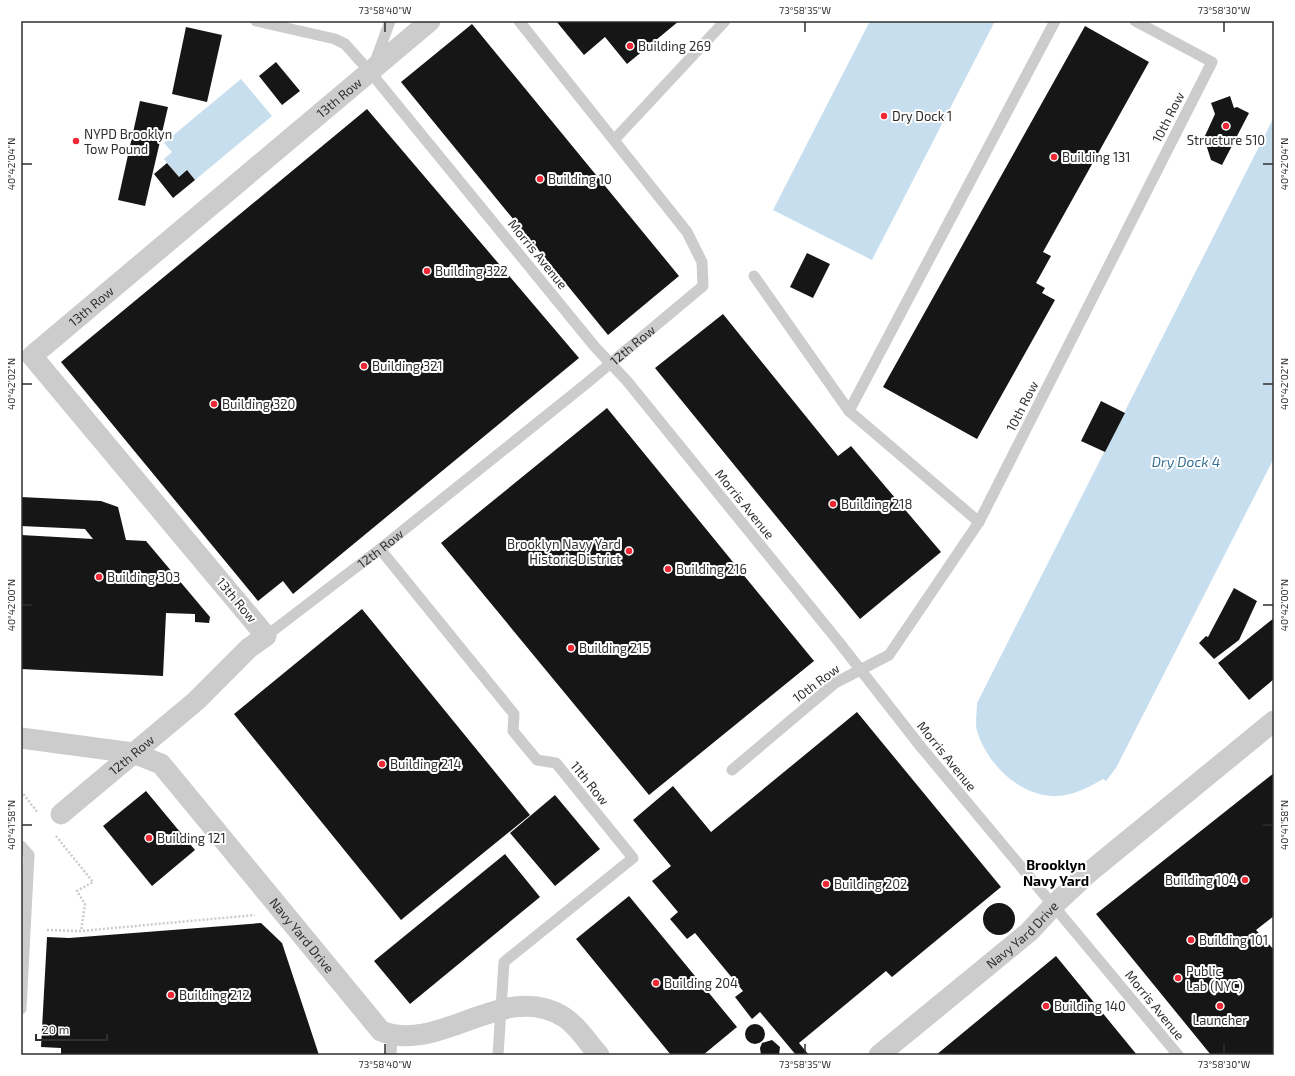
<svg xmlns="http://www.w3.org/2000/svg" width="1295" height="1076" font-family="'Exo 2',sans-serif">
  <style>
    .water { fill: #c7deee }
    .building { fill: #161616 }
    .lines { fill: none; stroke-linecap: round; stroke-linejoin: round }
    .path { stroke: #ccc; stroke-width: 2.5; stroke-dasharray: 2 2; stroke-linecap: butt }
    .lane { stroke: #ccc; stroke-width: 11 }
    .street { stroke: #ccc; stroke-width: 21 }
    .ticks { fill: none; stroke: #2f2f2f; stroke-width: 1.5 }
    .poi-dot { fill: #ef2836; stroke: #fff; stroke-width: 1.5 }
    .labels { text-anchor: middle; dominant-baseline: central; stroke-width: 4; stroke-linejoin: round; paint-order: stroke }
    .poi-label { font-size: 13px; fill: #2f2f2f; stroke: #fff; text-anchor: start }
    .street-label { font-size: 13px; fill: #2f2f2f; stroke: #fff }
    .water-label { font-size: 14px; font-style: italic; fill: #387196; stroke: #fff }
    .neighbourhood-label { font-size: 14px; font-weight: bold; fill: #000; stroke: #fff }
    .neatline { fill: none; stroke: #2f2f2f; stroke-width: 1.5 }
    .ticks-label { font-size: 10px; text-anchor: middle; fill: #2f2f2f }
  </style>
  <rect width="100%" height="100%" fill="#fff"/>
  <path class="water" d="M 870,21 L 995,21 L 872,260 L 773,210 Z
    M 241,79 L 272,116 L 195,180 L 187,170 L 179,177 L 164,159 L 172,152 L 164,143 Z
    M 1272,121 L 1274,122 L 1274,458 L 1116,768 L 1106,781 L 1103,779 C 1088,788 1070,797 1052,796 C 1017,794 987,763 977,731 C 975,723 977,712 977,703 Z"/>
  <path class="building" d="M 556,21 L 679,21 L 627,64 L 605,37 L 584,55 Z
    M 472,24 L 679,276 L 608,335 L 401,82 Z
    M 1085,26 L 1149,62 L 1043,252 L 1051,256 L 1036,283 L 1045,288 L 1042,293 L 1055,300 L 977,439 L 883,387 Z
    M 186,27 L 222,35 L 207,102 L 172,94 Z
    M 276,62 L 300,91 L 282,105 L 259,76 Z
    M 1230,96 L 1234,108 L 1237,107 L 1249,113 L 1222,165 L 1211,160 L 1204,138 L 1215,114 L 1211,103 Z
    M 140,101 L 168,107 L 145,206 L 118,200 Z
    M 367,109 L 579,358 L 293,594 L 283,581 L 258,601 L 61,362 Z
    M 167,163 L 179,177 L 187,170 L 195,180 L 173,198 L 154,174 Z
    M 807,253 L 830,264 L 813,298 L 790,287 Z
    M 723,314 L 838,456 L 851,446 L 941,552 L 860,619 L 655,368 Z
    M 1101,401 L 1125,413 L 1105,452 L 1081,441 Z
    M 607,408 L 814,661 L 649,795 L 441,543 Z
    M 21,497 L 101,501 L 118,507 L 126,540 L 146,541 L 210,617 L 209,623 L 195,622 L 195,614 L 166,613 L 163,676 L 21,669 L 21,535 L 93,539 L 85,529 L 21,526 Z
    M 1234,588 L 1257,601 L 1239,640 L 1214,659 L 1199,643 L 1206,636 L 1208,637 Z
    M 362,609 L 530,815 L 401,920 L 234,714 Z
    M 1274,618 L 1274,679 L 1249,700 L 1218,663 Z
    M 857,712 L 1001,887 L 892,977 L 886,971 L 799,1043 L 809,1055 L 796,1055 L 760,1012 L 752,1019 L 735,997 L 743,991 L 695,933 L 687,939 L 670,919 L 678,912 L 652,881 L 671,866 L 633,820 L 673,786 L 711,832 Z
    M 1274,773 L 1274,916 L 1256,930 L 1274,950 L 1274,1055 L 1211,1055 L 1096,914 Z
    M 146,791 L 195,850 L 152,886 L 103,826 Z
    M 555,795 L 600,849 L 555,886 L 510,833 Z
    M 505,854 L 540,897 L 410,1004 L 374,961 Z
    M 629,896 L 737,1027 L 703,1055 L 671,1055 L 576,939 Z
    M983 919a16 16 0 1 1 32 0a16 16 0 1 1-32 0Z
    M 261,923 L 282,943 L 319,1055 L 61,1055 L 61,1048 L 41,1047 L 47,937 L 69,938 Z
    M 1056,956 L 1137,1055 L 936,1055 Z
    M745 1034a10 10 0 1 1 20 0a10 10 0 1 1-20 0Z
    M 772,1040 L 780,1047 L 779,1055 L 761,1055 L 760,1048 L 762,1043 Z"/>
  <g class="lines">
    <path class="path" d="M 21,791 L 38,813
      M 56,836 L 93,882 L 77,891 L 85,904 L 81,931
      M 47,930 L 81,931 L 255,915"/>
    <g class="lane">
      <path d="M 256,21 L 335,39 L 345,44 L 371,73 L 595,347 L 627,381 L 838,641 L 921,747 L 1178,1055"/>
      <path d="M 374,65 L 390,21"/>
      <path d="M 614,140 L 725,21"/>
      <path d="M 754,276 L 849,411 L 979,522"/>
      <path d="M 849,411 L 1055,21"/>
      <path d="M 380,549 L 514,714 L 513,731 L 537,760 L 556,763 L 633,858 L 504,962 L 498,1055"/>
      <path id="s1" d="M 266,636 L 380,549 L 587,383 L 703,286 L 702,262 L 687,232 L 519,21"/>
      <path d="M 732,770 L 835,683 L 889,655 L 979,522 L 1212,62 L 1135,21"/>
      <path d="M 21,846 L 29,855 L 21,1009"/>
      <path d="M 391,1055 L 392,1035"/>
    </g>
    <g class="street">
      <path id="s2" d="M 21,738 L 133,753 L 161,764 L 381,1031 C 440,1055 504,979 564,1017 C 578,1026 588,1043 599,1055"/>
      <path id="s3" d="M 61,814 L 196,701 L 249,648 L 266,636 L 32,356 L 430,21"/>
      <path id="s4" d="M 879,1055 L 1029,932 L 1054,905 L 1087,874 L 1274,721"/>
    </g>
  </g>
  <path class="ticks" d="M 385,22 L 385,32M 805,22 L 805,32M 1224,22 L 1224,32M 22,164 L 32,164M 1263,164 L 1273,164M 22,384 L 32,384M 1263,384 L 1273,384M 22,605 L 32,605M 1263,605 L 1273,605M 22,825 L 32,825M 1263,825 L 1273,825M 385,1044 L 385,1054M 805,1044 L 805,1054M 1224,1044 L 1224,1054"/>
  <g class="poi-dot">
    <circle cx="630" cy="46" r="4"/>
    <circle cx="884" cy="116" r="4"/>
    <circle cx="1226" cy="126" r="4"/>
    <circle cx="76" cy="141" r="4"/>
    <circle cx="1054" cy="157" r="4"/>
    <circle cx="540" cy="179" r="4"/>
    <circle cx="427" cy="271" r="4"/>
    <circle cx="364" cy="366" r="4"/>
    <circle cx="214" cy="404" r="4"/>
    <circle cx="833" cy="504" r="4"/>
    <circle cx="629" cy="551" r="4"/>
    <circle cx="668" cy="569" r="4"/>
    <circle cx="99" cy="577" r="4"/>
    <circle cx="571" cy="648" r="4"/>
    <circle cx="382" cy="764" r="4"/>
    <circle cx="149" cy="838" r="4"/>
    <circle cx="1245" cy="880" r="4"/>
    <circle cx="826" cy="884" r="4"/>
    <circle cx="1191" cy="940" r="4"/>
    <circle cx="1178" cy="978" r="4"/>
    <circle cx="656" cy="983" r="4"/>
    <circle cx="171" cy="995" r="4"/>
    <circle cx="1046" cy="1006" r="4"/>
    <circle cx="1220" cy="1006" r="4"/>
  </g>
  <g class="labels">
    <g class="poi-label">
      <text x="638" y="46">Building 269</text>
      <text x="892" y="116">Dry Dock 1</text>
      <text x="84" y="134">NYPD Brooklyn<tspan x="84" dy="15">Tow Pound</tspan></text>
      <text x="1226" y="140" text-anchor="middle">Structure 510</text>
      <text x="1062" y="157">Building 131</text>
      <text x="548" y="179">Building 10</text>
      <text x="435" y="271">Building 322</text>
      <text x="372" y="366">Building 321</text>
      <text x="222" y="404">Building 320</text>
      <text x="841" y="504">Building 218</text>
      <text x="621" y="544" text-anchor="end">Brooklyn Navy Yard<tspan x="621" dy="15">Historic District</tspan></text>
      <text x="676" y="569">Building 216</text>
      <text x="107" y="577">Building 303</text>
      <text x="579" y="648">Building 215</text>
      <text x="390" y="764">Building 214</text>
      <text x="157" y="838">Building 121</text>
      <text x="1237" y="880" text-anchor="end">Building 104</text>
      <text x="834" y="884">Building 202</text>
      <text x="1199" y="940">Building 101</text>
      <text x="1186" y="971">Public<tspan x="1186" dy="15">Lab (NYC)</tspan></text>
      <text x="664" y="983">Building 204</text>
      <text x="179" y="995">Building 212</text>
      <text x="1054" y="1006">Building 140</text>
      <text x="1220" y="1020" text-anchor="middle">Launcher</text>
    </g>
    <g class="street-label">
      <text stroke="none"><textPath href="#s3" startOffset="1038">13th Row</textPath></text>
      <text transform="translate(1168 117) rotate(-63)">10th Row</text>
      <text transform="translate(538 254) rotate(51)">Morris Avenue</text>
      <text stroke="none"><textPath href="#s3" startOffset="714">13th Row</textPath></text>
      <text stroke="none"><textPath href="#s1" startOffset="468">12th Row</textPath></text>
      <text transform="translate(1022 406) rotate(-63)">10th Row</text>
      <text transform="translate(745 504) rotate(51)">Morris Avenue</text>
      <text stroke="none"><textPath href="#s1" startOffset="144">12th Row</textPath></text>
      <text transform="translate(237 600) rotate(50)">13th Row</text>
      <text transform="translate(816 683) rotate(-37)">10th Row</text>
      <text stroke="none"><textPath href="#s3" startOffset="92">12th Row</textPath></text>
      <text transform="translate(947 756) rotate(51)">Morris Avenue</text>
      <text transform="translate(590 783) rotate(51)">11th Row</text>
      <text stroke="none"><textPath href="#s4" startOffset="187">Navy Yard Drive</textPath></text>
      <text stroke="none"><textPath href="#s2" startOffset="365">Navy Yard Drive</textPath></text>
      <text transform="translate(1155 1005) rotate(51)">Morris Avenue</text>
    </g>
    <g class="water-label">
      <text x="1186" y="461">Dry Dock 4</text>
    </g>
    <g class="neighbourhood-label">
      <text x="1056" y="864">Brooklyn<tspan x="1056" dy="16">Navy Yard</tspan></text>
    </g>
  </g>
  <rect width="1295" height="1076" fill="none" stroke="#ffffff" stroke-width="44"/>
  <path d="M36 1034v6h71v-6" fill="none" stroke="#2f2f2f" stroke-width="2"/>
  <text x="42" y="1034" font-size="12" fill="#2f2f2f" stroke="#ffffff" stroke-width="3" paint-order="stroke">20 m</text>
  <rect x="22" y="22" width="1251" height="1032" class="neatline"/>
  <g class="ticks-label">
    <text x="385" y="14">73°58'40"W</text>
    <text x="805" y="14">73°58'35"W</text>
    <text x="1224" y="14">73°58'30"W</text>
    <text transform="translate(11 164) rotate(-90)" y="4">40°42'04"N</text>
    <text transform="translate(1284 164) rotate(-90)" y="4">40°42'04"N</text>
    <text transform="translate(11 384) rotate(-90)" y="4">40°42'02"N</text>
    <text transform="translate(1284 384) rotate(-90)" y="4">40°42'02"N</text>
    <text transform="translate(11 605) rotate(-90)" y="4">40°42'00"N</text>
    <text transform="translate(1284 605) rotate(-90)" y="4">40°42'00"N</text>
    <text transform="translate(11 825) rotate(-90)" y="4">40°41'58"N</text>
    <text transform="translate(1284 825) rotate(-90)" y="4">40°41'58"N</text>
    <text x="385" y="1068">73°58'40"W</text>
    <text x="805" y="1068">73°58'35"W</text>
    <text x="1224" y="1068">73°58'30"W</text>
  </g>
</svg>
